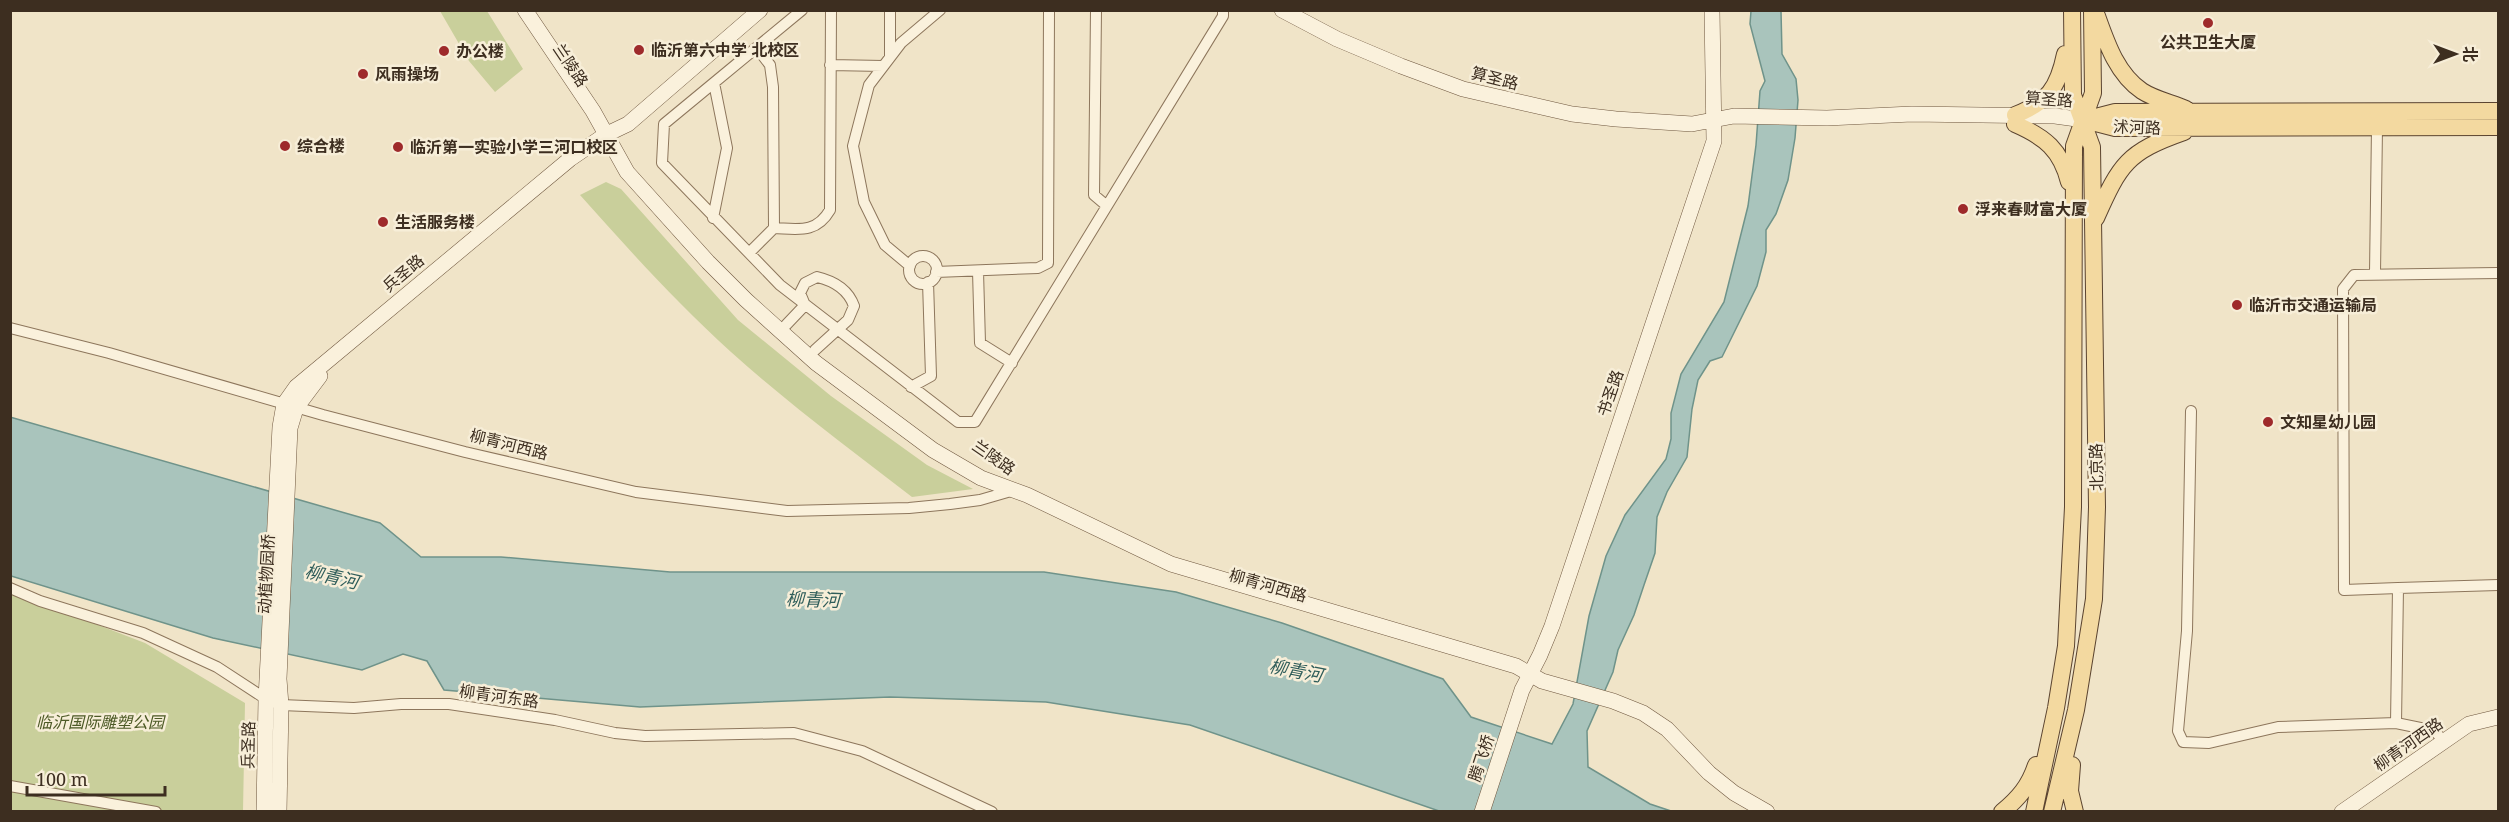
<svg xmlns="http://www.w3.org/2000/svg" width="2509" height="822" font-family="'Noto Serif','Noto Sans SC',serif">
  <style>
    .green { fill: #c9cf9b }
    .water { fill: #a9c4bc; stroke: #6f938a; stroke-width: 1.5 }
    .lines { fill: none; stroke-linecap: round; stroke-linejoin: round }
    .street-casing { stroke: #8d765c; stroke-width: 12 }
    .secondary-casing { stroke: #6f573f; stroke-width: 16 }
    .primary-casing { stroke: #5b4430; stroke-width: 18 }
    .street { stroke: #faf1dc; stroke-width: 10 }
    .secondary { stroke: #faf1dc; stroke-width: 15 }
    .primary { stroke: #f3d9a0; stroke-width: 16 }
    .poi-dot { fill: #9e2a2b; stroke: #f7eed8; stroke-width: 2 }
    .labels { text-anchor: middle; dominant-baseline: central; stroke-width: 5; stroke-linejoin: round; paint-order: stroke }
    .poi-label { font-size: 16px; font-weight: bold; fill: #3d2e20; stroke: #f7eed8; text-anchor: start }
    .street-label { font-size: 16px; fill: #3d2e20; stroke: #f7eed8 }
    .park-label { font-size: 16px; font-style: italic; fill: #4d5a26; stroke: #f7eed8 }
    .water-label { font-size: 18px; font-style: italic; fill: #2f5d5a; stroke: #f7eed8 }
  </style>
  <rect width="100%" height="100%" fill="#f0e4c8"/>
  <path class="green" d="M 440,11 L 487,11 L 523,69 L 495,92 L 469,61 Z
    M 606,182 L 621,189 L 738,320 L 831,396 L 927,465 L 973,489 L 912,497 C 851,450 789,404 731,352 C 677,303 628,249 580,195 Z
    M 10,591 L 145,643 L 245,703 L 243,811 L 11,811 Z"/>
  <path class="water" d="M 1751,11 L 1781,11 L 1782,54 L 1796,79 L 1798,100 L 1795,138 L 1788,180 L 1776,214 L 1766,230 L 1766,252 L 1757,286 L 1722,357 L 1710,361 L 1698,380 L 1692,409 L 1687,457 L 1667,492 L 1657,517 L 1655,553 L 1644,585 L 1634,615 L 1618,650 L 1613,672 L 1587,731 L 1588,767 L 1650,804 L 1671,811 L 1439,811 L 1190,725 L 1046,702 L 890,697 L 640,707 L 444,690 L 427,661 L 403,654 L 362,670 L 213,638 L 11,576 L 10,417 L 380,523 L 421,557 L 501,557 L 670,572 L 1044,572 L 1176,592 L 1282,623 L 1443,679 L 1471,717 L 1552,744 L 1573,704 L 1589,616 L 1606,556 L 1625,515 L 1666,459 L 1671,439 L 1671,413 L 1681,374 L 1724,302 L 1748,206 L 1756,145 L 1760,91 L 1765,81 L 1750,24 Z"/>
  <g class="lines">
    <g class="street-casing">
      <path id="street" d="M 802,10 L 664,124 L 662,163 L 780,285 L 958,422 L 975,422 L 1223,16 L 1223,10
        M 890,10 L 890,57
        M 1096,10 L 1094,195 L 1107,206
        M 757,48 L 770,65 L 773,87 L 774,228
        M 830,65 L 883,66
        M 713,218 L 727,148 L 714,83
        M 749,253 L 774,228 C 798,229 816,234 830,210 L 831,10
        M909 270a14 14 0 1 1 28 0a14 14 0 1 1-28 0Z
        M 910,266 L 885,245 L 864,202 L 853,146 L 869,85 L 901,43 L 940,10
        M 978,271 L 980,343 L 1012,363
        M 936,272 L 1038,268 L 1048,263 L 1049,10
        M 2375,273 L 2377,128
        M 786,325 L 805,305 L 800,293 L 805,283 L 817,277 C 834,281 848,289 854,306 L 848,320 L 815,350
        M 10,328 L 109,353 L 323,415 L 465,452 L 636,492 L 787,511 L 909,508 L 950,504 L 980,500 L 1011,491
        M 911,387 L 931,376 L 928,282
        M 2191,411 L 2187,631 L 2178,731 L 2183,742 L 2209,743 L 2278,727 L 2396,723 L 2435,731 L 2443,741
        M 10,588 L 40,601 L 143,633 L 217,667 L 266,699 L 281,705 L 354,708 L 401,704 L 449,704 L 555,720 L 615,733 L 645,736 L 794,733 L 862,751 L 992,812
        M 2398,588 L 2498,585
        M 2396,723 L 2398,588 L 2344,590 L 2343,289 L 2354,275 L 2498,273
        M 10,786 L 156,812"/>
    </g>
    <g class="secondary-casing">
      <path id="secondary" d="M 525,10 L 593,111 L 627,172 L 708,262 L 746,300 L 816,363 L 933,450 L 981,478 L 1027,495 L 1171,564 L 1516,666 L 1542,681 L 1613,701 L 1643,713 L 1667,729 L 1709,773 L 1734,793 L 1767,812
        M 1282,10 L 1337,39 L 1401,66 L 1463,89 L 1572,114 L 1616,119 L 1692,124 L 1734,116 L 1827,118 L 1912,114 L 2055,116 L 2084,120
        M 264,812 L 266,699 L 280,427 L 284,404 L 296,387 L 570,159 L 605,135 L 628,124 L 760,10
        M 279,812 L 281,705 L 279,679 L 290,428 L 296,408 L 320,376
        M 1482,812 L 1522,690 L 1540,655 L 1552,626 L 1714,141 L 1712,10
        M 2342,812 L 2469,724 L 2498,717"/>
    </g>
    <g class="primary-casing">
      <path id="primary" d="M 2097,16 C 2107,44 2117,74 2142,91 C 2154,99 2172,103 2186,109
        M 2015,115 C 2048,102 2058,88 2065,54
        M 2084,120 L 2115,112 L 2498,111
        M 2088,121 L 2115,128 L 2498,127
        M 2015,124 C 2045,137 2061,150 2069,182
        M 2096,218 C 2120,164 2127,152 2184,132
        M 2072,765 L 2070,791 L 2075,812
        M 2002,812 C 2019,798 2029,786 2036,765
        M 2034,812 L 2056,708 L 2066,646 L 2073,507 L 2074,146 L 2093,93 L 2092,10
        M 2052,812 L 2076,710 L 2094,599 L 2097,507 L 2092,147 L 2073,95 L 2072,10"/>
    </g>
    <use href="#street" class="street"/>
    <use href="#secondary" class="secondary"/>
    <use href="#primary" class="primary"/>
  </g>
  <g class="poi-dot">
    <circle cx="2208" cy="23" r="6"/>
    <circle cx="639" cy="50" r="6"/>
    <circle cx="444" cy="51" r="6"/>
    <circle cx="363" cy="74" r="6"/>
    <circle cx="285" cy="146" r="6"/>
    <circle cx="398" cy="147" r="6"/>
    <circle cx="1963" cy="209" r="6"/>
    <circle cx="383" cy="222" r="6"/>
    <circle cx="2237" cy="305" r="6"/>
    <circle cx="2268" cy="422" r="6"/>
  </g>
  <g class="labels">
    <g class="poi-label">
      <text x="2208" y="42" text-anchor="middle">公共卫生大厦</text>
      <text x="651" y="50">临沂第六中学 北校区</text>
      <text x="456" y="51">办公楼</text>
      <text x="375" y="74">风雨操场</text>
      <text x="297" y="146">综合楼</text>
      <text x="410" y="147">临沂第一实验小学三河口校区</text>
      <text x="1975" y="209">浮来春财富大厦</text>
      <text x="395" y="222">生活服务楼</text>
      <text x="2249" y="305">临沂市交通运输局</text>
      <text x="2280" y="422">文知星幼儿园</text>
    </g>
    <g class="street-label">
      <text transform="translate(571 65) rotate(56)">兰陵路</text>
      <text transform="translate(1495 78) rotate(14)">算圣路</text>
      <text transform="translate(2049 99) rotate(4)">算圣路</text>
      <text transform="translate(2137 127) rotate(2)">沭河路</text>
      <text transform="translate(403 273) rotate(-40)">兵圣路</text>
      <text transform="translate(1610 393) rotate(-71)">书圣路</text>
      <text transform="translate(509 444) rotate(14)">柳青河西路</text>
      <text transform="translate(994 457) rotate(35)">兰陵路</text>
      <text transform="translate(2096 467) rotate(-91)">北京路</text>
      <text transform="translate(266 574) rotate(-87)">动植物园桥</text>
      <text transform="translate(1268 585) rotate(16)">柳青河西路</text>
      <text transform="translate(499 696) rotate(8)">柳青河东路</text>
      <text transform="translate(2408 744) rotate(-35)">柳青河西路</text>
      <text transform="translate(248 745) rotate(-89)">兵圣路</text>
      <text transform="translate(1481 758) rotate(-72)">腾飞桥</text>
    </g>
    <g class="park-label">
      <text x="100" y="722">临沂国际雕塑公园</text>
    </g>
    <g class="water-label">
      <text transform="translate(332 576) rotate(13)">柳青河</text>
      <text transform="translate(813 599) rotate(2)">柳青河</text>
      <text transform="translate(1296 670) rotate(11)">柳青河</text>
    </g>
  </g>
  <rect width="2509" height="822" fill="none" stroke="#3d2e20" stroke-width="24"/>
  <g transform="translate(2455 54) rotate(90)" stroke="#f7eed8" stroke-width="4.5" paint-order="stroke">
  <path d="M0-4.5L10 22L0 15L-10 22Z" fill="#3d2e20"/>
  <text y="-9" font-size="16" font-weight="bold" text-anchor="middle" fill="#3d2e20">北</text>
  </g>
  <path d="M27 786v9h138v-9" fill="none" stroke="#3d2e20" stroke-width="3"/>
  <text x="36" y="786" font-size="18" fill="#3d2e20" stroke="#f7eed8" stroke-width="4.5" paint-order="stroke">100 m</text>
</svg>
